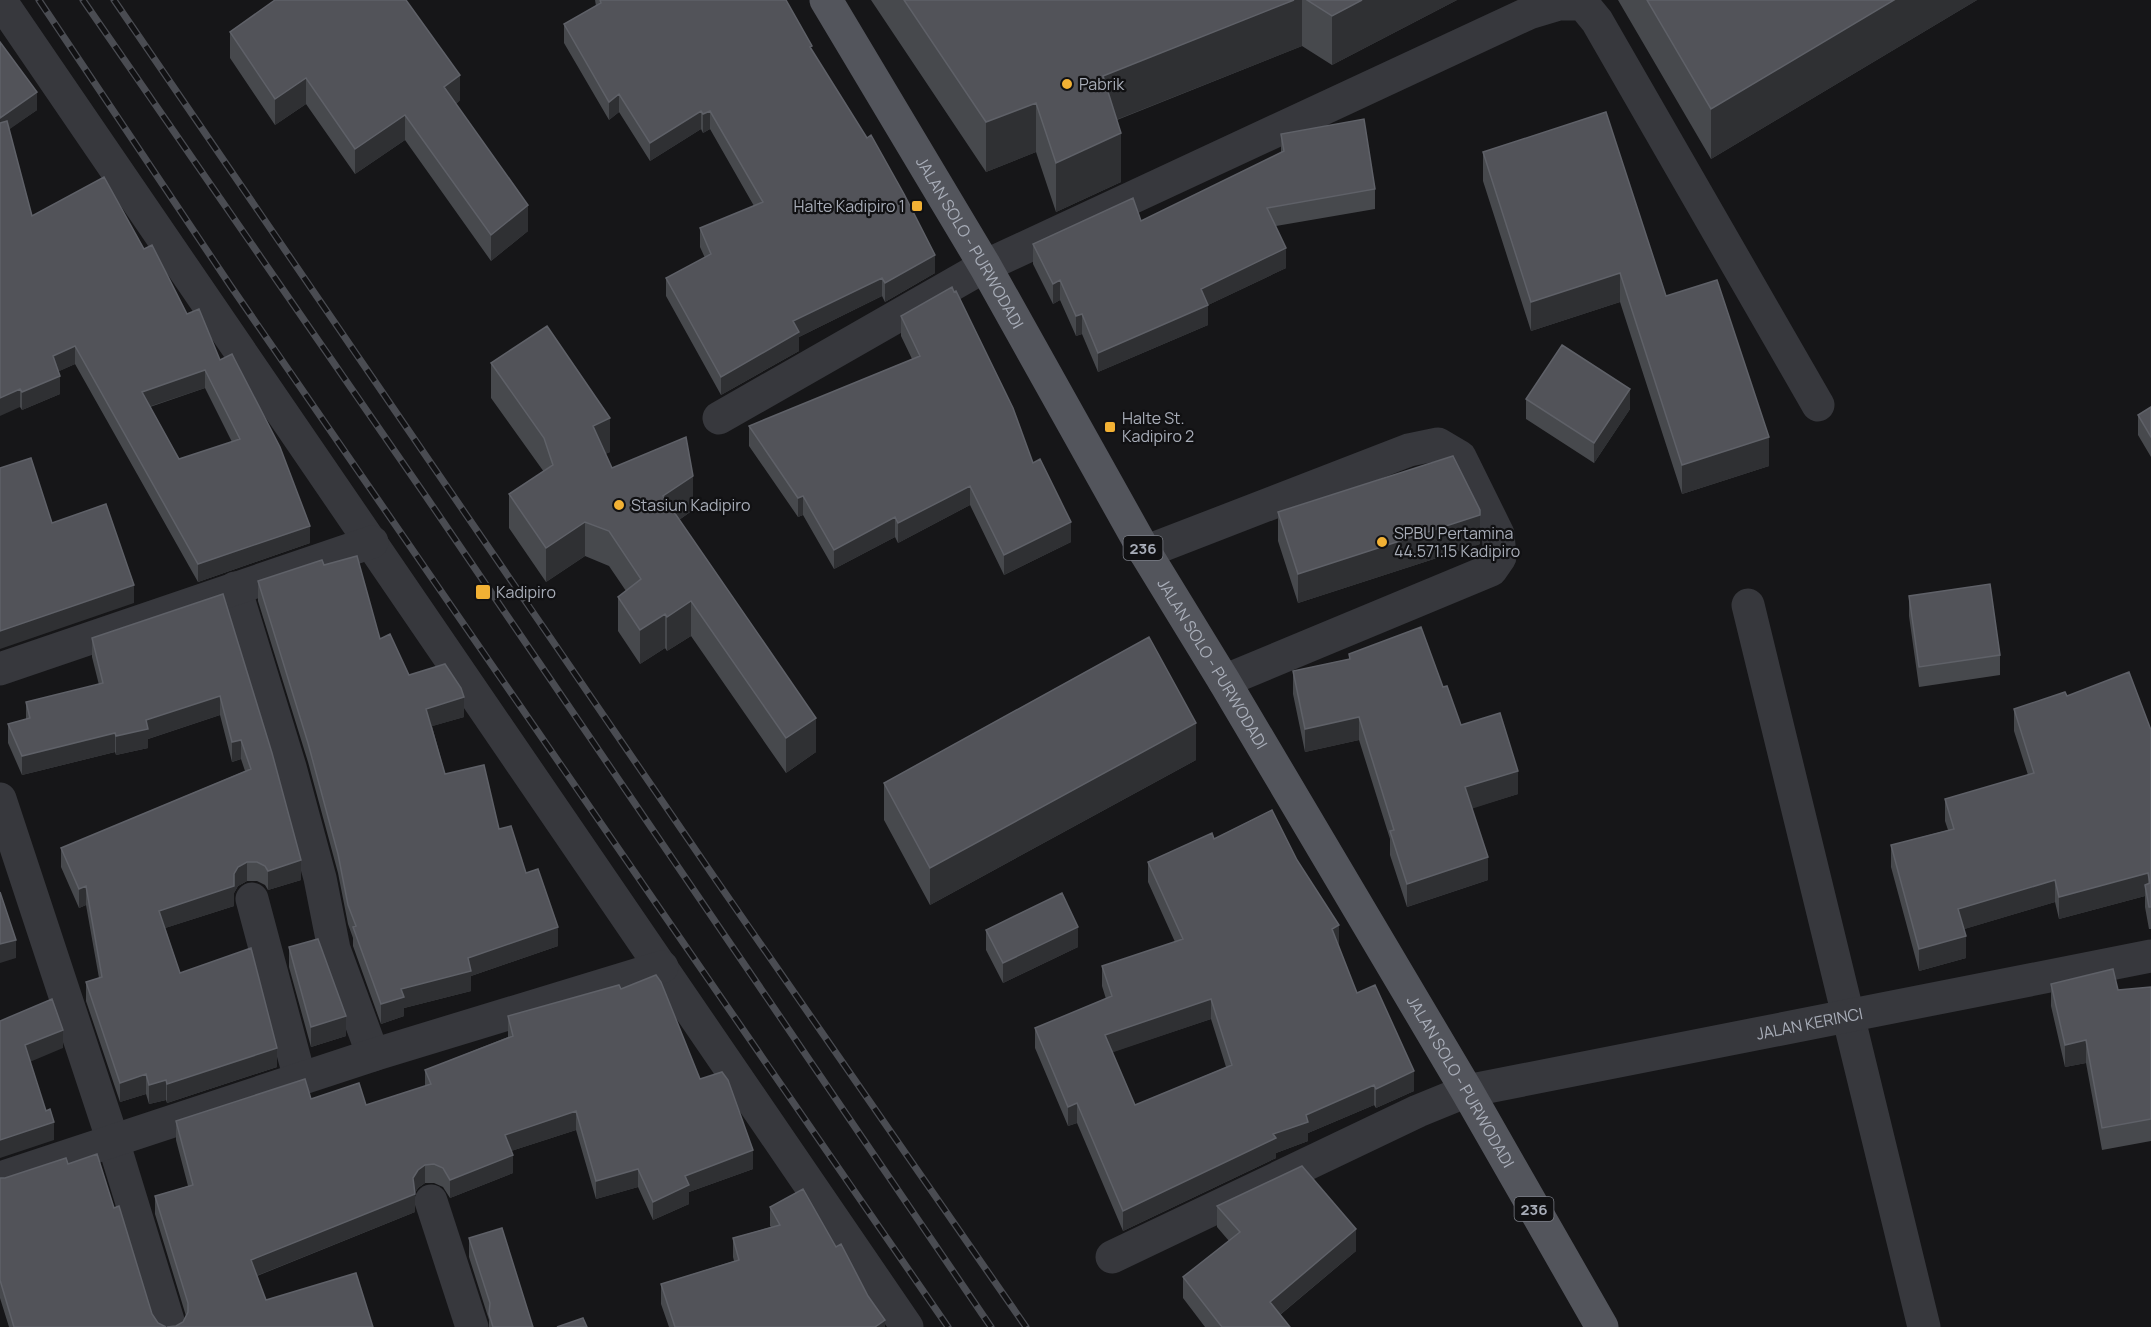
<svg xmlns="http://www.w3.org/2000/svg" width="2151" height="1327" font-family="Manrope,sans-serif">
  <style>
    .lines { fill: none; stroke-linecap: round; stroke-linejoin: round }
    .minor { stroke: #37383d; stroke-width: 33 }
    .major { stroke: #53555c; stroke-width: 33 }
    .rail-casing { stroke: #4a4c52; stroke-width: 7 }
    .rail { stroke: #111113; stroke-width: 4.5; stroke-dasharray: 14; stroke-linecap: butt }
    .wall { fill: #47494d; fill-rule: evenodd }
    .shaded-wall { fill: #2f3033 }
    .building { fill: #525359; stroke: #5f6168; stroke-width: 1.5; fill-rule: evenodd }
    .poi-dot { fill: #f2b134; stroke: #111113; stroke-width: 2 }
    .labels { text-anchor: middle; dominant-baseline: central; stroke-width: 4.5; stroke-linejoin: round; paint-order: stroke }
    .shield { fill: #111113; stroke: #7b7e86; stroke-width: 1.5 }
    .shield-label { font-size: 15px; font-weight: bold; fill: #a8adb8 }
    .poi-label { font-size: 16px; fill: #a8adb8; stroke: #111113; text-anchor: start }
    .street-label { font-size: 16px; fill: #a8adb8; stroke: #111113 }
  </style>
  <rect width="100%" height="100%" fill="#161618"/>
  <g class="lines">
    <g class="minor">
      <path d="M 0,0 L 907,1327"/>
      <path d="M 719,418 L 985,266 L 1529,13 L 1559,4 L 1583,4 L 1597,21 L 1818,405"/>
      <path d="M 1145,552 L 1409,450 L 1438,444 L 1460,457 L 1498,534 L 1500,557 L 1491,570 L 1224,681"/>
      <path d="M 235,588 L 290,767 L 320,878 L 334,949 L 373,1055"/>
      <path d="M 1748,605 L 1924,1327"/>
      <path d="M 0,669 L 372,542"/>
      <path d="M 0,799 L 113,1141 L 170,1327"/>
      <path d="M 252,899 L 300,1079"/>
      <path d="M 0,1178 L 373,1055 L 662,967"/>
      <path d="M 431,1201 L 472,1327"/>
      <path id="s1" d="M 1112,1257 L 1418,1111 L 1467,1091 L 2151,956"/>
    </g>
    <path class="major" id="s2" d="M 826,0 L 985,266 L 1145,552 L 1224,681 L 1467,1091 L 1602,1327"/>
    <g class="rail-casing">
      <path id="rail" d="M 39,0 L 230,285 L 948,1327
        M 83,0 L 425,495 L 991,1327
        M 114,0 L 712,874 L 1026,1327"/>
    </g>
    <use href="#rail" class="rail"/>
  </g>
  <path class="wall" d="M 595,0 L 753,0 L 812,50 L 935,273 L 885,302 L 882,296 L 799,337 L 799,351 L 721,395 L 666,296 L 666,278 L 705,258 L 700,247 L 700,228 L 754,206 L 710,129 L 703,133 L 701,129 L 650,161 L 619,112 L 609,120 L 564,43 L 564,24 L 596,6 Z
    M 871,0 L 1457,0 L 1332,65 L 1302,46 L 1117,120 L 1121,182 L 1056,212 L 1036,152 L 986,172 Z
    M 1618,0 L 1977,0 L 1711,159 Z
    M 230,32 L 460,100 L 456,104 L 528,231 L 491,261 L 405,140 L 355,174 L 306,104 L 275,125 L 230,58 Z
    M 0,42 L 37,110 L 9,129 L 32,216 L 144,249 L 187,314 L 220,360 L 310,543 L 198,582 L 75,364 L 59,371 L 60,394 L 22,410 L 20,407 ZM 205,388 L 232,442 L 179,459 L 150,407 Z
    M 1281,134 L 1375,189 L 1375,209 L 1276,226 L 1286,268 L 1208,305 L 1208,325 L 1098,372 L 1082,334 L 1076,336 L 1060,300 L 1053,304 L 1033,264 L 1033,244 L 1141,221 L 1281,153 Z
    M 1483,152 L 1666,296 L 1769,466 L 1682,494 L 1620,302 L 1531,331 L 1483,181 Z
    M 901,316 L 1033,463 L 1071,542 L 1004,575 L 970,505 L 898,543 L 895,537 L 834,569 L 803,515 L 798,517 L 749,446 L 749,426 L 912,359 L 901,336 Z
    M 491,363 L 610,452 L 605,454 L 612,468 L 693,510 L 679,520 L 816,752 L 786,773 L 691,636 L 667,651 L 665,648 L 640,664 L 618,631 L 618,597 L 626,591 L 609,566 L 585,556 L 546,582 L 509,528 L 509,494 L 544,472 L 491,398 Z
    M 1526,399 L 1630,409 L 1594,463 L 1526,419 Z
    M 2151,407 L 2151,457 L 2138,435 L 2138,415 Z
    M 1278,512 L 1480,544 L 1298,603 L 1278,541 Z
    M 324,565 L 380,639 L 409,675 L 464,717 L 432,726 L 445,774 L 499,829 L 526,873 L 558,946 L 471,976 L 471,991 L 404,1008 L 404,1016 L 381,1024 L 353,946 L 353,938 L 348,924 L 338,873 L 308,762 L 258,601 L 258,581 Z
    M 223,594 L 301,880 L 268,890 L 265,885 L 257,881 L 247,881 L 238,886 L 234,893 L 234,906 L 165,928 L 180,973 L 277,1067 L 167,1103 L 166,1100 L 149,1104 L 146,1094 L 120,1102 L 86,1001 L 86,982 L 99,978 L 86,905 L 79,908 L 61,867 L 61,848 L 245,771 L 241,759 L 232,762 L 220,715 L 148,739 L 148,748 L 116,755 L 115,752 L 22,775 L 8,743 L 8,724 L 26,719 L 26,702 L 99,685 L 92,657 L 92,638 Z
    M 1909,596 L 2000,655 L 2000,675 L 1919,687 L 1909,616 Z
    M 1349,654 L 1443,687 L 1461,725 L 1518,794 L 1472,808 L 1488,880 L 1407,907 L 1390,855 L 1390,839 L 1359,740 L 1305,752 L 1293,694 L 1293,671 L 1349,659 Z
    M 2067,696 L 2151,730 L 2151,929 L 2149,929 L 2145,907 L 2145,896 L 2059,919 L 2055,902 L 1964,929 L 1966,958 L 1919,971 L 1891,867 L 1891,845 L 1948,830 L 1945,821 L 1945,799 L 2028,775 L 2014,731 L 2014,709 Z
    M 1196,760 L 930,905 L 884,820 L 884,783 Z
    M 1214,839 L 1338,945 L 1357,993 L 1414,1091 L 1376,1108 L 1374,1105 L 1308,1133 L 1308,1141 L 1276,1153 L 1276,1158 L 1123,1231 L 1077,1123 L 1068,1126 L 1035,1048 L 1035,1028 L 1106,999 L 1102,986 L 1102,966 L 1175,942 L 1148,882 L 1148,862 ZM 1211,1019 L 1226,1067 L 1135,1105 L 1112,1052 Z
    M 986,930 L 1078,947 L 1003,983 L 986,950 Z
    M 289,947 L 346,1036 L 311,1047 L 289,967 Z
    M 2051,984 L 2118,990 L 2151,987 L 2151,1141 L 2102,1150 L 2086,1063 L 2065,1067 L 2051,1006 Z
    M 621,989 L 700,1079 L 753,1169 L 689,1192 L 689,1204 L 653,1220 L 638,1187 L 596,1199 L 576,1130 L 511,1151 L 513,1173 L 450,1198 L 443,1187 L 434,1183 L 425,1183 L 418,1188 L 415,1193 L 415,1212 L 257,1276 L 266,1300 L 176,1326 L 183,1322 L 186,1316 L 155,1214 L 155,1196 L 188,1186 L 176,1140 L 176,1121 L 311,1099 L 366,1105 L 425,1086 L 425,1070 L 508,1037 L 508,1016 Z
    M 68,1164 L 114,1208 L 152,1314 L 158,1323 L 166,1327 L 9,1327 L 0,1298 L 0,1178 L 5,1178 Z
    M 1217,1206 L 1356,1251 L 1280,1315 L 1290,1327 L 1205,1327 L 1183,1298 L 1183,1277 L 1229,1241 L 1217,1227 Z
    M 770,1207 L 836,1247 L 885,1327 L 669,1327 L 661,1304 L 661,1284 L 734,1261 L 733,1257 L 733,1238 L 771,1227 L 770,1226 Z
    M 469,1238 L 533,1327 L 489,1327 L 489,1320 L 469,1257 Z"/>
  <path class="shaded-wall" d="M 1294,0 L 1302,0 L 1302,46 L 1103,125 L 1103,76 Z
    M 1362,0 L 1457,0 L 1332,65 L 1332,16 Z
    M 1894,0 L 1977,0 L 1711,159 L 1711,109 Z
    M 460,75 L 460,100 L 444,113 L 444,87 Z
    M 306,78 L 306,104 L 275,125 L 275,99 Z
    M 37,92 L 37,110 L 0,136 L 0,118 Z
    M 619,94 L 619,112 L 609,120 L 609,102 Z
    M 1036,103 L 1036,152 L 986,172 L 986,122 Z
    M 701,111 L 701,129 L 650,161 L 650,143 Z
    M 710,111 L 710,129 L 703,133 L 703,114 Z
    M 405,115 L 405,140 L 355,174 L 355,149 Z
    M 1121,133 L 1121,182 L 1056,212 L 1056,163 Z
    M 528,205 L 528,231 L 491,261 L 491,235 Z
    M 1286,248 L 1286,268 L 1206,306 L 1208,305 L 1208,325 L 1098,372 L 1098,353 L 1201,289 Z
    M 935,255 L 935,273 L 885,302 L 885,283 Z
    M 1620,273 L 1620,302 L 1531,331 L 1531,302 Z
    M 882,278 L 882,296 L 799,337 L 799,351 L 721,395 L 721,377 L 793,321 Z
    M 1060,280 L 1060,300 L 1053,304 L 1053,284 Z
    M 1082,314 L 1082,334 L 1076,336 L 1076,316 Z
    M 75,346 L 75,364 L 53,374 L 53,356 Z
    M 205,370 L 205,388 L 142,409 L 142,392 Z
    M 60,376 L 60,394 L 22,410 L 22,392 Z
    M 20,389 L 20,407 L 0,416 L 0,398 Z
    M 1630,389 L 1630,409 L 1594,463 L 1594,443 Z
    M 610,418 L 610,452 L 593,460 L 593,426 Z
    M 1769,437 L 1769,466 L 1682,494 L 1682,465 Z
    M 693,476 L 693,510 L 663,531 L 663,496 Z
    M 970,486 L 970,505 L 898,543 L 898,523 Z
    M 803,496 L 803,515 L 798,517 L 798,498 Z
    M 1480,515 L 1480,544 L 1298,603 L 1298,574 Z
    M 895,517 L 895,537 L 834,569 L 834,550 Z
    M 585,522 L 585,556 L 546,582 L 546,548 Z
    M 1071,522 L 1071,542 L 1004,575 L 1004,555 Z
    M 310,526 L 310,543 L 198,582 L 198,564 Z
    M 134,585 L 134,603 L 0,649 L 0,631 Z
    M 691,601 L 691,636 L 667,651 L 667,617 Z
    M 665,614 L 665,648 L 640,664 L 640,630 Z
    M 220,696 L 220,715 L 148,739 L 148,748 L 116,755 L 116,736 L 146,720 Z
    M 464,697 L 464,717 L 426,728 L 426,709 Z
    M 1359,717 L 1359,740 L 1305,752 L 1305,729 Z
    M 816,718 L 816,752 L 786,773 L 786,738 Z
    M 1196,723 L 1196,760 L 930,905 L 930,868 Z
    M 115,733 L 115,752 L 22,775 L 22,756 Z
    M 241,740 L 241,759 L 232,762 L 232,742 Z
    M 1518,771 L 1518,794 L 1465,811 L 1465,787 Z
    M 1488,857 L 1488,880 L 1407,907 L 1407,884 Z
    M 301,860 L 301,880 L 268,890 L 268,871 Z
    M 247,862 L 247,881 L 238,886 L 234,893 L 234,906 L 159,930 L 159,911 L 234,874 L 238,867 Z
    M 2148,873 L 2148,896 L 2145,885 L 2145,896 L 2059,919 L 2059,897 Z
    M 2055,880 L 2055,902 L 1958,931 L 1958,909 Z
    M 86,886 L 86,905 L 79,908 L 79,889 Z
    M 1339,925 L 1339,945 L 1332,929 Z
    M 558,927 L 558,946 L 471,976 L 471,991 L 404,1008 L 404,1016 L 381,1024 L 381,1004 L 401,989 L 468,958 Z
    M 1078,927 L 1078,947 L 1003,983 L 1003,963 Z
    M 1966,936 L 1966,958 L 1919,971 L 1919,949 Z
    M 16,940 L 16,958 L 0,963 L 0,944 Z
    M 1211,999 L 1211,1019 L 1105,1055 L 1105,1035 Z
    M 346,1016 L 346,1036 L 311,1047 L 311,1027 Z
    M 63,1030 L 63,1048 L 25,1064 L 25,1045 Z
    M 2086,1040 L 2086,1063 L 2065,1067 L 2065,1045 Z
    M 277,1048 L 277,1067 L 167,1103 L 167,1084 Z
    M 1414,1071 L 1414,1091 L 1376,1108 L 1376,1089 Z
    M 146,1074 L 146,1094 L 120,1102 L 120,1083 Z
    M 166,1080 L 166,1100 L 149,1104 L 149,1085 Z
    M 1374,1085 L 1374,1105 L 1308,1133 L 1308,1141 L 1276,1153 L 1276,1158 L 1123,1231 L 1123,1211 L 1273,1134 L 1306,1115 Z
    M 1077,1103 L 1077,1123 L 1068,1126 L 1068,1107 Z
    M 576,1111 L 576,1130 L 505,1153 L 505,1135 Z
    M 54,1122 L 54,1140 L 0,1158 L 0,1140 Z
    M 753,1150 L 753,1169 L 689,1192 L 689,1204 L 653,1220 L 653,1202 L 685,1176 Z
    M 513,1155 L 513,1173 L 450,1198 L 450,1180 Z
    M 425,1165 L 425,1183 L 418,1188 L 414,1195 L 415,1194 L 415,1212 L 251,1278 L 251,1260 L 413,1178 L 418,1170 Z
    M 638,1169 L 638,1187 L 596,1199 L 596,1181 Z
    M 1356,1229 L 1356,1251 L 1270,1323 L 1270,1302 Z
    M 885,1320 L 885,1327 L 875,1327 Z"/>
  <path class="building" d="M 275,0 L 406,0 L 460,75 L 444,87 L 528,205 L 491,235 L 405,115 L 355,149 L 306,78 L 275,99 L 230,32 Z
    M 600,0 L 786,0 L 812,46 L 810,47 L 867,138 L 871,135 L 904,194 L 935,255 L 885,283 L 882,278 L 793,321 L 799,332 L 721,377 L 666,278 L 711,254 L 700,228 L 763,202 L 710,111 L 703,114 L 701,111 L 650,143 L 619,94 L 609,102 L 564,24 L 601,3 Z
    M 904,0 L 1294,0 L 1103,76 L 1121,133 L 1056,163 L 1036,103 L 986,122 Z
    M 1307,0 L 1362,0 L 1332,16 Z
    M 1647,0 L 1894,0 L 1711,109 Z
    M 0,42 L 37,92 L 0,118 Z
    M 1606,112 L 1666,296 L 1717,280 L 1769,437 L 1682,465 L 1620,273 L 1531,302 L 1483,152 Z
    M 1364,119 L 1375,189 L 1267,208 L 1286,248 L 1201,289 L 1208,305 L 1098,353 L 1082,314 L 1076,316 L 1060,280 L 1053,284 L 1033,244 L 1133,198 L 1141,221 L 1284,151 L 1281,134 Z
    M 7,121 L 32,216 L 104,177 L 144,249 L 152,245 L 187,314 L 199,309 L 220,360 L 232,354 L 235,360 L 280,447 L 310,526 L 198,564 L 75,346 L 53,356 L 60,376 L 22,392 L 20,389 L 0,398 L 0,123 ZM 205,370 L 240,439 L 179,459 L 142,392 Z
    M 952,287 L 954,292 L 956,291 L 1013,408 L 1033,463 L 1040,459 L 1071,522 L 1004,555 L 970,486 L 898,523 L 895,517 L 834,550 L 803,496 L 798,498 L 749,426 L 920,356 L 901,316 Z
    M 547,326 L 610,418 L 593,426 L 612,468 L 686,437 L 693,476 L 663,496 L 816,718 L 786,738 L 691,601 L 667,617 L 665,614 L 640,630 L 618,597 L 641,579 L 609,531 L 585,522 L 546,548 L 509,494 L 553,465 L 544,438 L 491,363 Z
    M 1562,345 L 1630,389 L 1594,443 L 1526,399 Z
    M 2151,407 L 2151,437 L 2138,415 Z
    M 1453,456 L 1480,510 L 1480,515 L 1298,574 L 1278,512 Z
    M 31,458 L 52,523 L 106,504 L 134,585 L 0,631 L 0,468 Z
    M 357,556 L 380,639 L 390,634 L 409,675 L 445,664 L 461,688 L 464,697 L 426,709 L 445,774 L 484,765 L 499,829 L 511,826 L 526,873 L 538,869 L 558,927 L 468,958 L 471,971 L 401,989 L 404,997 L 381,1004 L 353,927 L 356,926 L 348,905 L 338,854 L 308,743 L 258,581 L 322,560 L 324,565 Z
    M 1990,584 L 2000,655 L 1919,667 L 1909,596 Z
    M 223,594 L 272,753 L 301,860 L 268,871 L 265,866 L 257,862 L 247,862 L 238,867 L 234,874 L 234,886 L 159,911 L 180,973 L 251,948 L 277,1048 L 167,1084 L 166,1080 L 149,1085 L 146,1074 L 120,1083 L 86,982 L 102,977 L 86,886 L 79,889 L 61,848 L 251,769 L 241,740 L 232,742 L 220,696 L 146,720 L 148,729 L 116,736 L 115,733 L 22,756 L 8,724 L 30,718 L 26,702 L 103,683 L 92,638 Z
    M 1421,627 L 1443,687 L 1447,686 L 1461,725 L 1500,713 L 1518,771 L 1465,787 L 1488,857 L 1407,884 L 1390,831 L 1394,830 L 1359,717 L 1305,729 L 1293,671 L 1350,659 L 1349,654 Z
    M 1149,637 L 1196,723 L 930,868 L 884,783 Z
    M 2129,672 L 2151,730 L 2151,907 L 2149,907 L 2145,885 L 2150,883 L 2148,873 L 2059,897 L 2055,880 L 1958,909 L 1966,936 L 1919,949 L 1891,845 L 1954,829 L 1945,799 L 2034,773 L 2014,709 L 2065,692 L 2067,696 Z
    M 1272,810 L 1297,860 L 1339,925 L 1332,929 L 1357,993 L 1375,985 L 1414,1071 L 1376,1089 L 1374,1085 L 1306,1115 L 1308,1122 L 1273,1134 L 1276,1138 L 1123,1211 L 1077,1103 L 1068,1107 L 1035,1028 L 1112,996 L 1102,966 L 1183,939 L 1148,862 L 1212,833 L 1214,839 ZM 1211,999 L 1232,1065 L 1135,1105 L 1105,1035 Z
    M 0,892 L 16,940 L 0,944 Z
    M 1062,893 L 1078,927 L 1003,963 L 986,930 Z
    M 318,939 L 346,1016 L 311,1027 L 289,947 Z
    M 2113,969 L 2118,990 L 2151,987 L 2151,1119 L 2102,1128 L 2086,1040 L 2065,1045 L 2051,984 Z
    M 656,975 L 661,982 L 700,1079 L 722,1072 L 728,1080 L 753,1150 L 685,1176 L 689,1185 L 653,1202 L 638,1169 L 596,1181 L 576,1111 L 505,1135 L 513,1155 L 450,1180 L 443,1168 L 434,1164 L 425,1165 L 418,1170 L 413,1178 L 415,1194 L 251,1260 L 266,1300 L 356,1273 L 373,1327 L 167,1327 L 176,1326 L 183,1322 L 188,1312 L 188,1303 L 155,1196 L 193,1185 L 176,1121 L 305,1079 L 311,1099 L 359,1083 L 366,1105 L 431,1084 L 425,1070 L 513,1036 L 508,1016 L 619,985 L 621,989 Z
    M 52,999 L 63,1030 L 25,1045 L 46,1111 L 50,1109 L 54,1122 L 0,1140 L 0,1021 Z
    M 97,1154 L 114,1208 L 119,1206 L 152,1314 L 158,1323 L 166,1327 L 14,1327 L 0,1280 L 0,1178 L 5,1178 L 66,1158 L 68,1164 Z
    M 1302,1166 L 1356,1229 L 1270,1302 L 1290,1327 L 1222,1327 L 1183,1277 L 1240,1232 L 1217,1206 Z
    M 803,1189 L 836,1247 L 841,1244 L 868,1296 L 885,1320 L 875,1327 L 675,1327 L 661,1284 L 739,1260 L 733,1238 L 780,1225 L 770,1207 Z
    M 502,1228 L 533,1327 L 493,1327 L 489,1314 L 490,1303 L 469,1238 Z
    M 583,1318 L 587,1327 L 557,1327 Z"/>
  <g class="poi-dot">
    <circle cx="1067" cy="84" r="6"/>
    <rect x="911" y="200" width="12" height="12" rx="3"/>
    <rect x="1104" y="421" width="12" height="12" rx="3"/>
    <circle cx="619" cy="505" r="6"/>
    <circle cx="1382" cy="542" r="6"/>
    <rect x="475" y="584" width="16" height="16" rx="3"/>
  </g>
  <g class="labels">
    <g class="shield">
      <rect x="1123.5" y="536" width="39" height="24" rx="4.5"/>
      <rect x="1514.5" y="1197" width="39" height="24" rx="4.5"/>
    </g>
    <g class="shield-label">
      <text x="1143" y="548">236</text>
      <text x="1534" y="1209">236</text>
    </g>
    <g class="poi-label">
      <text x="1079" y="84">Pabrik</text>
      <text x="905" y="206" text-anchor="end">Halte Kadipiro 1</text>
      <text x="1122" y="418">Halte St.<tspan x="1122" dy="18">Kadipiro 2</tspan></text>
      <text x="631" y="505">Stasiun Kadipiro</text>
      <text x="1394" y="533">SPBU Pertamina<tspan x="1394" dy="18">44.571.15 Kadipiro</tspan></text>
      <text x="496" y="592">Kadipiro</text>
    </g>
    <g class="street-label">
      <text stroke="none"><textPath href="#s2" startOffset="282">JALAN SOLO - PURWODADI</textPath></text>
      <text stroke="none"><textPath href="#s2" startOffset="768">JALAN SOLO - PURWODADI</textPath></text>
      <text stroke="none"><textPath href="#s1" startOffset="741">JALAN KERINCI</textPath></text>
      <text stroke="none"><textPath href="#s2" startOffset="1254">JALAN SOLO - PURWODADI</textPath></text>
    </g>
  </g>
</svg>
